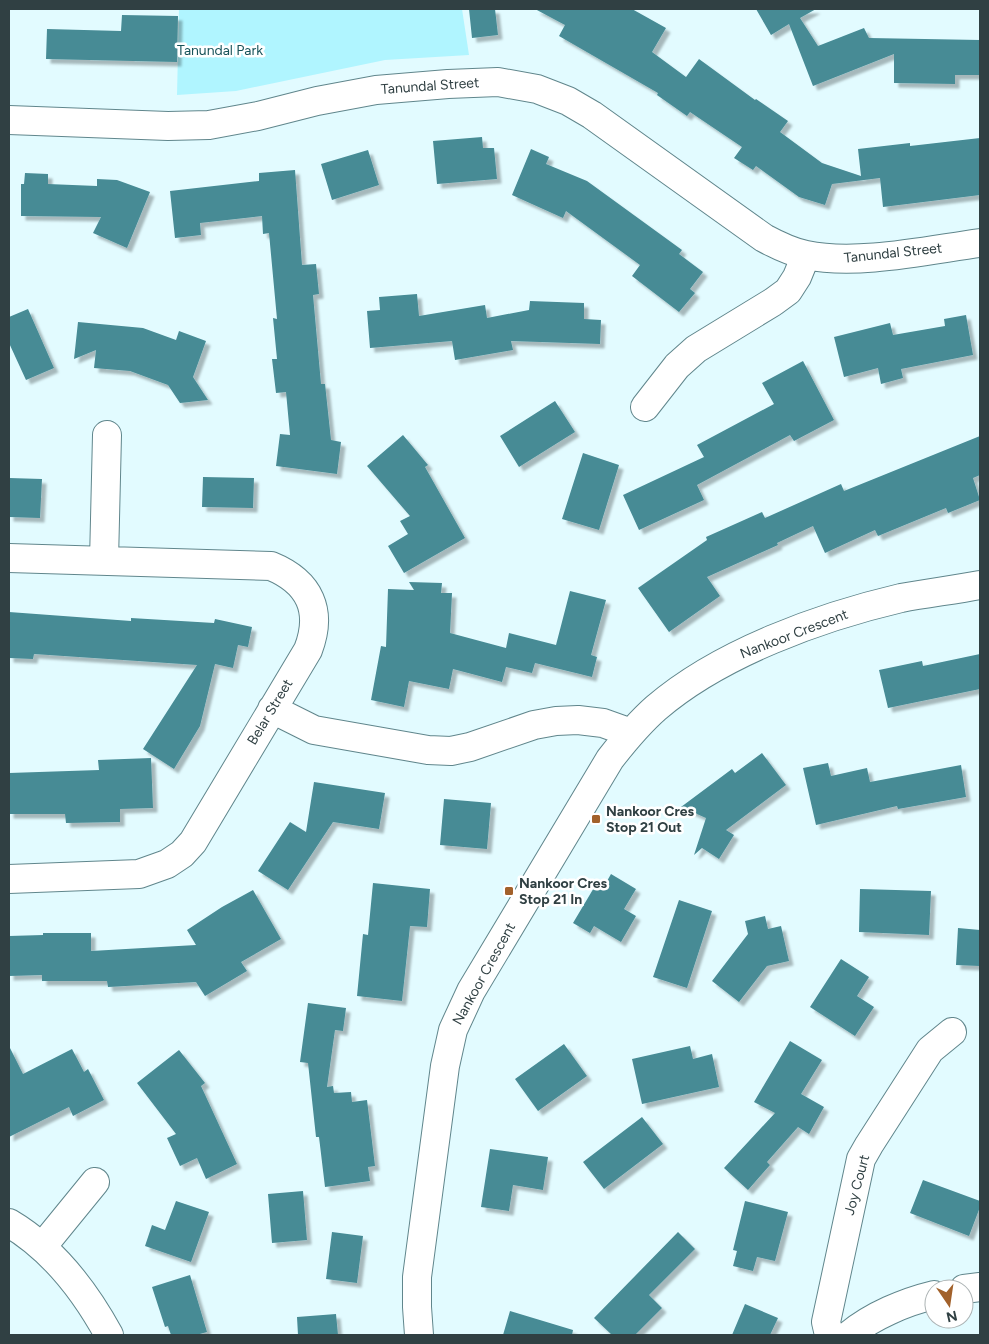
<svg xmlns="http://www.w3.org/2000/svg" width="989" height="1344" font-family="Figtree,sans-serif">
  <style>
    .green { fill: #b0f5ff }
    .building { fill: #468b95; filter: url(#shadow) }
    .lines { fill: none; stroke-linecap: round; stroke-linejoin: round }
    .minor-casing { stroke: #60868c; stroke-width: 30 }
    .minor { stroke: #fff; stroke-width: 28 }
    .poi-dot { fill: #a2612b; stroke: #fff; stroke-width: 2 }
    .labels { text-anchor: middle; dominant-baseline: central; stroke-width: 5; stroke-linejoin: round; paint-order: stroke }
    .park-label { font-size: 14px; fill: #17535a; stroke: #fff }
    .street-label { font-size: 14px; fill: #304043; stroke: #fff }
    .poi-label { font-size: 14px; font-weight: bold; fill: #304043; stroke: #fff; text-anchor: start }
  </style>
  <defs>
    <filter id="shadow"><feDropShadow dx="4.5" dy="4.5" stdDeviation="1" flood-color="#0004"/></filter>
  </defs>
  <rect width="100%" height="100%" fill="#e2fbff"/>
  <path class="green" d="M 179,9 L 462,9 L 469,55 L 385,60 L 236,91 L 177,95 Z"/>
  <path class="building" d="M 469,9 L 495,9 L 498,35 L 472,38 Z
    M 535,9 L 632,9 L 666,28 L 652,52 L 686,77 L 699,59 L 755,100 L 756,99 L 788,121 L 780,132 L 822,163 L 861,176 L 858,149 L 910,143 L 910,146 L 980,138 L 980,195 L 883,207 L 880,178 L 832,184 L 825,205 L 799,197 L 756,166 L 753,170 L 734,158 L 742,147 L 690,112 L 687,116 L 657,95 L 658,93 L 559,36 L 565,25 Z
    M 756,9 L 816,9 L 800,18 L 818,46 L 864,28 L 869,38 L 980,40 L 980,75 L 955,75 L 955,84 L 894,83 L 894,54 L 813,86 L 789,24 L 771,35 Z
    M 122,15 L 178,16 L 177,62 L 46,59 L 47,29 L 121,31 Z
    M 482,137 L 483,148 L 494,148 L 497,179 L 437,184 L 433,141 Z
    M 531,149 L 549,157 L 546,164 L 587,181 L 682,250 L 679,254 L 703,272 L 690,289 L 695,293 L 679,312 L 632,276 L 640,265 L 566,211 L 563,218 L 512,195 Z
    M 368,150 L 379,185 L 332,200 L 321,164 Z
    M 295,170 L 302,265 L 316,264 L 319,294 L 313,295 L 321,384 L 325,384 L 331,440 L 341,442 L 337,474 L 276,466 L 280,434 L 290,435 L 286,392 L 276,393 L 272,359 L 277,359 L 273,318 L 277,319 L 269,233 L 263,234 L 262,216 L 200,223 L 201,235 L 175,238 L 170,191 L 259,181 L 259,173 Z
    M 25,173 L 48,174 L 48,184 L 97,186 L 97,179 L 117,180 L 150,192 L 127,248 L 93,233 L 101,217 L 21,216 L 21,184 L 24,184 Z
    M 417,294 L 419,316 L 485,305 L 487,318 L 529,310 L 530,301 L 584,303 L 584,319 L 601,320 L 600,344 L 511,341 L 513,350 L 455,360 L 452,341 L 370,348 L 367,311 L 380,310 L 379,297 Z
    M 28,309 L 54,368 L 26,380 L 9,343 L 9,317 Z
    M 966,315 L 973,355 L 901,369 L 903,378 L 881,384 L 878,368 L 844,377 L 834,337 L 890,323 L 893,335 L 945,326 L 944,319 Z
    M 78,322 L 143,328 L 176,340 L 179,331 L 206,341 L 193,377 L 208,400 L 180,403 L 168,385 L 130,371 L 94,368 L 96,350 L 74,359 Z
    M 803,361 L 834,420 L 794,441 L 790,435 L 697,485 L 704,500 L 639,530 L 623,495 L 704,457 L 697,445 L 774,404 L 762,383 Z
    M 555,401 L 575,432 L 519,467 L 500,436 Z
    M 403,435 L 428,465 L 425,467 L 465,538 L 404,573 L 388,546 L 408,534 L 400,521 L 410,516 L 367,466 Z
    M 980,436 L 980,475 L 973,478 L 980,500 L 948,513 L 946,508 L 878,536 L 875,530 L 825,553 L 813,526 L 777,543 L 778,545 L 707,577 L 720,596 L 669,632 L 638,588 L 707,540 L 706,537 L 762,512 L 765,518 L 841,484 L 844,491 Z
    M 583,453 L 619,465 L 599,530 L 562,519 Z
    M 203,477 L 254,478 L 253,508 L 202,507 Z
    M 9,478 L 42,479 L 40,518 L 9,517 Z
    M 409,582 L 442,583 L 441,593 L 452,593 L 450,633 L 506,648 L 509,633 L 556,645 L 570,591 L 606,600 L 591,655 L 597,657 L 592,677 L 535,663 L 532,673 L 506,667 L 502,682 L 453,669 L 449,689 L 409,681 L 404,707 L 371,700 L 381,646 L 386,647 L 388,589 L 414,590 Z
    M 9,612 L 131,621 L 131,618 L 214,623 L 215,619 L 252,627 L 248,647 L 238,645 L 233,668 L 215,664 L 200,726 L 174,769 L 143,749 L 197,665 L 34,654 L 33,659 L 9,658 Z
    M 980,654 L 980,689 L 888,708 L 879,670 L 922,661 L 923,666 Z
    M 762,753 L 786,785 L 726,830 L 734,835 L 719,859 L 702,848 L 694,855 L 706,818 L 681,807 L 732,769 L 735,773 Z
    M 151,758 L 153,808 L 120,809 L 120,822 L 66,823 L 65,814 L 9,814 L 9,773 L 99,770 L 98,760 Z
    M 828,763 L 831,776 L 867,768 L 870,782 L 961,765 L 966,797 L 898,809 L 897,806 L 816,825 L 803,768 Z
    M 314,782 L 385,793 L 379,829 L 333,822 L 288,890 L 258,871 L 290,822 L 306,832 Z
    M 444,799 L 491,803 L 487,849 L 440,845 Z
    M 611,874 L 636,889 L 624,909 L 636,916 L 621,942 L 594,926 L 590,933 L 573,923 L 595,886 L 602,890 Z
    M 373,883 L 430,889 L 427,927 L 410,926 L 402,1001 L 357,996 L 363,934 L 368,935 Z
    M 860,889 L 931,891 L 929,935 L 859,932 Z
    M 253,890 L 281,939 L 241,962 L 247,971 L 205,996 L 196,982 L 108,987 L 107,981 L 42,981 L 42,975 L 9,976 L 9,936 L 43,935 L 43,933 L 91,933 L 91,951 L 196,945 L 187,930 L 222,907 Z
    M 679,900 L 712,911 L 687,988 L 653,977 Z
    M 765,916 L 768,929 L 781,926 L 789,961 L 767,966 L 739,1002 L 712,981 L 748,934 L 745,921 Z
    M 958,928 L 980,930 L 980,966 L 956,965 Z
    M 841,959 L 869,977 L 857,996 L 874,1007 L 855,1036 L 810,1007 Z
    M 308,1003 L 346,1008 L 343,1031 L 335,1030 L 327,1087 L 333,1086 L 334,1093 L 351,1092 L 352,1102 L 367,1100 L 375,1166 L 368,1167 L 370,1181 L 325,1187 L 319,1137 L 316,1137 L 308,1063 L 300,1062 Z
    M 790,1041 L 822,1060 L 801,1094 L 824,1107 L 809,1134 L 798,1127 L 767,1162 L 770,1165 L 748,1190 L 724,1168 L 775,1113 L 754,1102 Z
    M 564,1044 L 587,1076 L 538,1111 L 515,1079 Z
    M 9,1046 L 23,1074 L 72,1049 L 84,1072 L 88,1069 L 104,1100 L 73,1116 L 69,1107 L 9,1137 Z
    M 690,1046 L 693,1059 L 712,1054 L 719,1087 L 642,1104 L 632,1059 Z
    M 179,1050 L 205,1083 L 201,1086 L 237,1164 L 206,1179 L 197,1158 L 180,1166 L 167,1138 L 176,1134 L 137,1083 Z
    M 642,1117 L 663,1144 L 604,1189 L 583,1162 Z
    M 490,1149 L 548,1157 L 543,1190 L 513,1185 L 509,1211 L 481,1207 Z
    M 923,1180 L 980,1201 L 980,1207 L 969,1236 L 910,1213 Z
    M 303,1191 L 307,1240 L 272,1243 L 268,1194 Z
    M 176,1201 L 209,1212 L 191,1262 L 145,1246 L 152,1225 L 165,1230 Z
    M 745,1201 L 788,1212 L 775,1261 L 757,1257 L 753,1271 L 733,1266 L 737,1251 L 733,1250 Z
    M 332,1232 L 363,1236 L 357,1283 L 326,1279 Z
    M 678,1232 L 695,1249 L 649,1295 L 662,1308 L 635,1335 L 612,1335 L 594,1318 Z
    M 190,1275 L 207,1332 L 196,1335 L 171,1335 L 168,1326 L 165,1327 L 152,1287 Z
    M 745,1304 L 778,1318 L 770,1335 L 732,1335 Z
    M 510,1311 L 573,1330 L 572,1335 L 503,1335 Z
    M 336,1314 L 338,1335 L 298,1335 L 297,1317 Z"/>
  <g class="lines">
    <g class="minor-casing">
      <path id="minor" d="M 9,120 L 168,126 L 209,125 L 258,116 L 317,101 L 376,90 L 448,84 L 498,82 L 537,89 L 568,101 L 592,115 L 764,238 C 777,245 791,252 806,255 C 857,266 928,250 980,243
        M 645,407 L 677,366 L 696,349 L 773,302 L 788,291 L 797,277 L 806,255
        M 9,558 L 271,566 C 310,582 323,611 308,650 L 193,842 L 182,854 L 167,864 L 139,874 L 9,879
        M 104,561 L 107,435
        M 272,709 L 314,730 L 428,750 L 451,751 L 470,747 L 534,725 L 556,721 L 578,720 L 603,723 L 631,733
        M 9,1223 C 53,1249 85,1291 109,1335
        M 42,1247 L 95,1182
        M 964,1289 L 980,1287
        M 419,1335 L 417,1307 L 417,1277 L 445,1066 L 453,1030 L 471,991 L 610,759 C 624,741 639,723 656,708 C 720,653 820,617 901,598 C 927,593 954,590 980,585
        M 829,1335 L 826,1322 L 861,1159 L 869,1145 L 930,1050 L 952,1032
        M 849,1335 C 872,1316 905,1302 934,1295"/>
    </g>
    <use href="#minor" class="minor"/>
  </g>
  <g class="poi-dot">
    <rect x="591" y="814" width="10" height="10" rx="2.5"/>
    <rect x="504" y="886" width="10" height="10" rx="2.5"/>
  </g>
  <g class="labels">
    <g class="park-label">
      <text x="220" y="50">Tanundal Park</text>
    </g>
    <g class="street-label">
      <text transform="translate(430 86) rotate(-4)">Tanundal Street</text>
      <text transform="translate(893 253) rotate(-6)">Tanundal Street</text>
      <text transform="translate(794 634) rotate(-21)">Nankoor Crescent</text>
      <text transform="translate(270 712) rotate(-59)">Belar Street</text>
      <text transform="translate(484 974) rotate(-61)">Nankoor Crescent</text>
      <text transform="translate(857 1185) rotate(-75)">Joy Court</text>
    </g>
    <g class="poi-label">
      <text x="606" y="811">Nankoor Cres<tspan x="606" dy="16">Stop 21 Out</tspan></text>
      <text x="519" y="883">Nankoor Cres<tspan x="519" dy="16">Stop 21 In</tspan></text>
    </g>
  </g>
  <rect width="989" height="1344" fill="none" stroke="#304043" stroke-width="20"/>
  <g transform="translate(949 1304) rotate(167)"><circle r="24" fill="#ffffff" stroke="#acb3b4"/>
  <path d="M0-4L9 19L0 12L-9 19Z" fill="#a2612b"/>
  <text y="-8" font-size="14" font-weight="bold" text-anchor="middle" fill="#304043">N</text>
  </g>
</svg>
